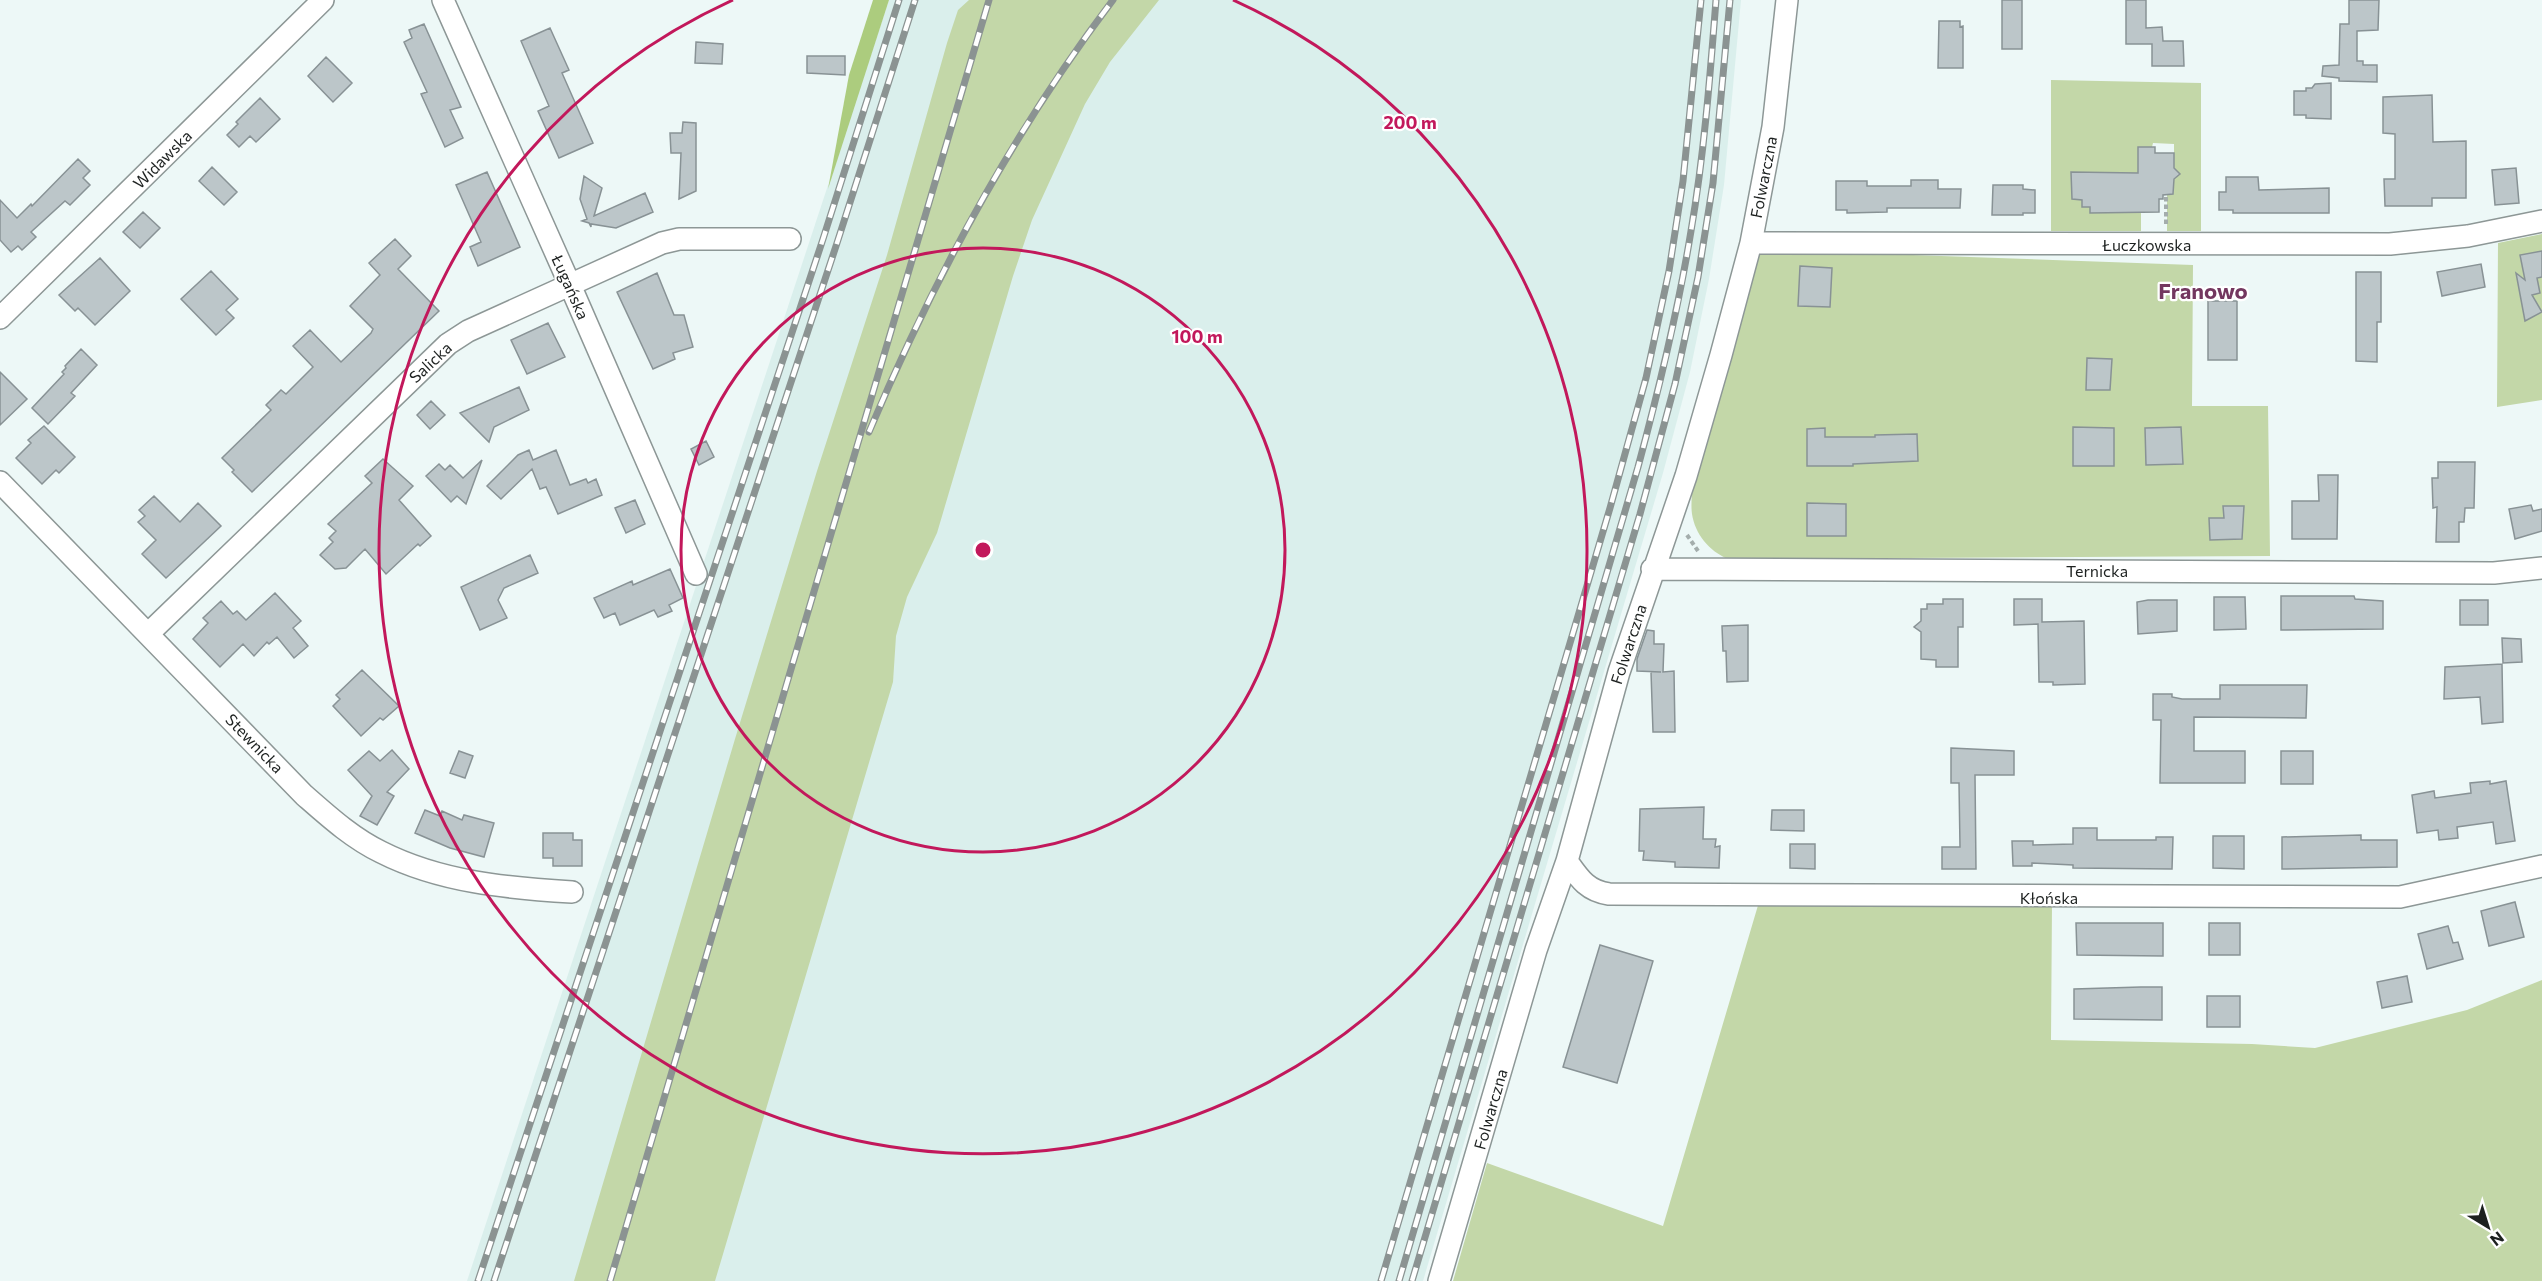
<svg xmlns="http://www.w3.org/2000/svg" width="2542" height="1281" font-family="Commissioner,sans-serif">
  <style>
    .built { fill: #daefec }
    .green { fill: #c3d7a8 }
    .forest { fill: #accc7e }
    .building { fill: #bcc6c9; stroke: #889295; stroke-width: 1.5 }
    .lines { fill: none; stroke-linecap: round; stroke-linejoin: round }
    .street-casing { stroke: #8d9796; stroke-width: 24 }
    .path { stroke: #a4adac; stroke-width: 4; stroke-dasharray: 4.5 3; stroke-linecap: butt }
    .street { stroke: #fff; stroke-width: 21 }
    .rail-casing { stroke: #8b9392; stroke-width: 7 }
    .rail { stroke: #fff; stroke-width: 4.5; stroke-dasharray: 14; stroke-linecap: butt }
    .ring { fill: none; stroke: #c2185b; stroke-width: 3 }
    .labels { text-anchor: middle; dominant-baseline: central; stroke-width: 4.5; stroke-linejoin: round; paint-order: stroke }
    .street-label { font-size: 16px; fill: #1d2120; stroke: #fff }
    .district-label { font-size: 22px; font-weight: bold; fill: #73375f; stroke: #fff }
    .centre { fill: #c2185b; stroke: #fff; stroke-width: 3 }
    .ring-label { font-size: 18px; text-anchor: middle; font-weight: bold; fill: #c2185b; stroke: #fff; stroke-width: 4.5; stroke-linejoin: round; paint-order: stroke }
  </style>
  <rect width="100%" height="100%" fill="#edf8f7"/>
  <path class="built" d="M 889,0 L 1741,0 L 1724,185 L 1709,279 L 1690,372 L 1663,473 L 1423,1281 L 467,1281 Z"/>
  <path class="green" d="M 969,0 L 1159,0 L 1110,62 L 1085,104 L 1032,220 L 1013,276 L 937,533 L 907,597 L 896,636 L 893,682 L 715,1281 L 574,1281 L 735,739 L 817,471 L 887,255 L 947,43 L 958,10 Z
    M 2051,80 L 2201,83 L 2201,231 L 2167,231 L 2167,195 L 2173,194 L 2174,179 L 2177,176 L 2174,168 L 2174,144 L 2153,143 L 2152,147 L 2138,147 L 2138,212 L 2141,212 L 2141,231 L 2051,231 Z
    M 2542,234 L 2542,251 L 2520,256 L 2525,280 L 2521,297 L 2540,293 L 2537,278 L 2542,277 L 2542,400 L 2497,407 L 2498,243 Z
    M 1772,250 L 2193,265 L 2192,406 L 2268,406 L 2270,556 L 1728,559 C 1709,551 1695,534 1692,514 C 1688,486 1707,429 1715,401 C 1729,353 1743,304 1757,256 L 1761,252 Z
    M 1759,902 L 2052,904 L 2051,1040 L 2252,1044 L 2315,1048 L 2467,1010 L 2542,980 L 2542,1281 L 1453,1281 L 1487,1163 L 1663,1226 Z"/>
  <path class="forest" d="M 873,0 L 889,0 L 828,189 L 849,75 Z"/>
  <path class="building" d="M 2002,0 L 2022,0 L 2022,49 L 2002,49 Z
    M 2126,0 L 2146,0 L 2146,28 L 2162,27 L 2163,41 L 2183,41 L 2184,66 L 2152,66 L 2152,44 L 2126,44 Z
    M 2349,0 L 2379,0 L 2378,30 L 2357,31 L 2357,61 L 2363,61 L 2363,65 L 2377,65 L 2377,82 L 2339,81 L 2339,78 L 2322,76 L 2323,66 L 2339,65 L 2340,24 L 2349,24 Z
    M 1939,21 L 1960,21 L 1960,27 L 1963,26 L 1963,68 L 1938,68 Z
    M 424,24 L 461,107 L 450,110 L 463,138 L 445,147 L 421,94 L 427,92 L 404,42 L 412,38 L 409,30 Z
    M 550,28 L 569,70 L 562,73 L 593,143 L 559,158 L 538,111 L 549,106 L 521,41 Z
    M 696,42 L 723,44 L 722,64 L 695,63 Z
    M 807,56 L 845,56 L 845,75 L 807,73 Z
    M 326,57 L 352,83 L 333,102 L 308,76 Z
    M 2331,83 L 2331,119 L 2306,118 L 2306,115 L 2294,115 L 2294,91 L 2306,91 L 2306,88 L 2312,88 L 2315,84 Z
    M 2432,95 L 2433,142 L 2466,141 L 2466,198 L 2432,198 L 2432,206 L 2385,206 L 2384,179 L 2395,179 L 2395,134 L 2383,133 L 2383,97 Z
    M 260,98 L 280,119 L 256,142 L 250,136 L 239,147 L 227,135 L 238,124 L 236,122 Z
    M 683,122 L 696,123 L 696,191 L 679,199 L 681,153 L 671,153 L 670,133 L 682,133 Z
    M 2138,147 L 2155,147 L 2155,153 L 2174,153 L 2174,168 L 2180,174 L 2174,179 L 2173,194 L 2163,195 L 2163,199 L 2159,199 L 2159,212 L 2090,213 L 2090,207 L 2082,207 L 2082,200 L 2072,199 L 2071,172 L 2138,173 Z
    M 78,159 L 90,171 L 83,178 L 90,185 L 70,205 L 65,201 L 31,232 L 36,237 L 22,250 L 18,246 L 11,252 L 0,240 L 0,200 L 17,218 L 31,204 L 32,206 Z
    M 212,167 L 237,192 L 224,205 L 199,181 Z
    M 2516,168 L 2519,203 L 2495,205 L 2492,170 Z
    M 487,172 L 520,247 L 478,266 L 470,247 L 481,242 L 456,185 Z
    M 584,176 L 602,188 L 594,216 L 645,193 L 653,212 L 616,228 L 591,224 L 591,227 L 589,223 L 582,221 L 587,219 L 580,199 Z
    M 2226,177 L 2258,177 L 2259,190 L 2329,188 L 2329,213 L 2233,213 L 2233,210 L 2219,210 L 2219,192 L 2226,192 Z
    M 1911,180 L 1938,180 L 1938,189 L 1961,189 L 1960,208 L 1887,208 L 1887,212 L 1847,213 L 1847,210 L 1836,210 L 1836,181 L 1867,181 L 1867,186 L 1911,186 Z
    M 1993,185 L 2023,185 L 2023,189 L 2035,190 L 2035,213 L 2023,213 L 2023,215 L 1992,215 Z
    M 143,212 L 160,228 L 140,248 L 123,232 Z
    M 395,239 L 411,256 L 398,269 L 439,311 L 252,492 L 232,472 L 234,470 L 222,458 L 271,410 L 266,405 L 281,390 L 286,394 L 313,367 L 293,346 L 310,330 L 341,362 L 371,333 L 373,329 L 350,306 L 380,275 L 369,263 Z
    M 2542,251 L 2542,277 L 2537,278 L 2540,293 L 2532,295 L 2542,312 L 2525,321 L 2516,273 L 2525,280 L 2520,255 Z
    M 100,258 L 130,291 L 95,325 L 78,308 L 75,311 L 59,295 Z
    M 2481,264 L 2485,287 L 2442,296 L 2437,272 Z
    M 1800,266 L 1832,268 L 1830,307 L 1798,306 Z
    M 211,271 L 238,299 L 226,310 L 234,318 L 216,335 L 181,299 Z
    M 2356,272 L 2381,272 L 2381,322 L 2377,322 L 2377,362 L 2356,361 Z
    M 657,273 L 674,315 L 684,315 L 693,347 L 673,353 L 675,359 L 653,369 L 617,292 Z
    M 2208,301 L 2237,301 L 2237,360 L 2208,360 Z
    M 548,323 L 565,357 L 527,374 L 511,340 Z
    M 81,349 L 97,365 L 71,393 L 75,396 L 48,424 L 32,408 L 64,374 L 62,372 L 66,368 L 65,366 Z
    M 2087,358 L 2112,359 L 2110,390 L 2086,390 Z
    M 0,372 L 27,399 L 0,425 Z
    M 519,387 L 529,410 L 494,427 L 489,442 L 460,413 Z
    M 431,401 L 445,415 L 430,429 L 417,415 Z
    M 44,426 L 75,457 L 59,473 L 56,470 L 42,484 L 16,458 L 31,443 L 28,440 Z
    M 2073,427 L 2114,428 L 2114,466 L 2073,466 Z
    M 2181,427 L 2183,464 L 2146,465 L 2145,428 Z
    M 1825,428 L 1825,437 L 1875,437 L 1875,435 L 1917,434 L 1918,461 L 1853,464 L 1853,466 L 1807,466 L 1807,429 Z
    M 706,441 L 714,457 L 699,465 L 691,449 Z
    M 529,450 L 533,460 L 556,450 L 570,485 L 586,479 L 588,483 L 596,479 L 602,495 L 558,514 L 546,487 L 540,489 L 532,469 L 501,499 L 487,486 L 518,455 Z
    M 383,459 L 413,486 L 399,500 L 431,536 L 420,546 L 418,544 L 386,574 L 365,549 L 346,568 L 335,569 L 320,555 L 333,542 L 329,538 L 336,531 L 328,524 L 372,483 L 365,476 Z
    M 482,460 L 466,504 L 457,496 L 451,502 L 426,476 L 439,464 L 445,470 L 450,465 L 463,478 Z
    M 2438,462 L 2475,462 L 2474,508 L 2465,508 L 2464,522 L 2459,522 L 2459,542 L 2436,542 L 2437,507 L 2433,508 L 2432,478 L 2438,478 Z
    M 2318,475 L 2338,475 L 2337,539 L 2292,539 L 2292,501 L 2319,501 Z
    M 154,496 L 180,522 L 198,503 L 221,526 L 166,578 L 142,554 L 156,540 L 138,522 L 145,516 L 139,510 Z
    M 635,500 L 645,524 L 626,533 L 615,508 Z
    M 1807,503 L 1846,504 L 1846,536 L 1807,536 Z
    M 2531,505 L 2533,511 L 2542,509 L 2542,531 L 2515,539 L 2509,509 Z
    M 2223,506 L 2244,506 L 2242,539 L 2210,540 L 2209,518 L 2224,518 Z
    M 530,555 L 538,573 L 504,588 L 498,600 L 507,618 L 480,630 L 461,587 Z
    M 670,569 L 683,598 L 669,605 L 672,611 L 658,617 L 654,610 L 620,625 L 615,613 L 604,618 L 594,598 L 632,581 L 633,585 Z
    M 275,593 L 301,621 L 293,628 L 308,646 L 294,658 L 277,637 L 269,644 L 267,642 L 254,656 L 243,644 L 220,667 L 193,639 L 208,623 L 203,618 L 221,601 L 233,614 L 237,611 L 246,620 Z
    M 2281,596 L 2354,596 L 2355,599 L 2383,601 L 2383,629 L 2281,630 Z
    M 2214,597 L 2245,597 L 2246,629 L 2214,630 Z
    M 1943,599 L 1963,599 L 1963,627 L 1958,627 L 1958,667 L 1936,667 L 1936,660 L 1921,659 L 1921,632 L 1914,627 L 1921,621 L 1921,609 L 1927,609 L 1927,604 L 1943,604 Z
    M 2014,599 L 2042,599 L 2042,622 L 2084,621 L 2085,684 L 2053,685 L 2053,682 L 2039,682 L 2038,624 L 2014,625 Z
    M 2148,600 L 2177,600 L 2177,631 L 2138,634 L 2137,602 Z
    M 2460,600 L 2488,600 L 2488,625 L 2460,625 Z
    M 1748,625 L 1748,681 L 1727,682 L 1726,651 L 1723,651 L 1722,626 Z
    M 1647,630 L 1654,631 L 1654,644 L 1664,644 L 1663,672 L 1674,671 L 1675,732 L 1653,732 L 1651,672 L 1661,672 L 1637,671 L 1637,659 Z
    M 2502,638 L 2521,639 L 2522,662 L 2503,663 Z
    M 2502,664 L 2503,722 L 2482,724 L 2480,697 L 2444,699 L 2445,667 Z
    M 362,670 L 399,706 L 383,720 L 380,718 L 361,736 L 333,706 L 340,699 L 336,695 Z
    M 2220,685 L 2307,685 L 2306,718 L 2194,717 L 2194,751 L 2245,751 L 2245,783 L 2160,783 L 2161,720 L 2153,720 L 2153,694 L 2172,694 L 2172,697 L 2182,699 L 2220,699 Z
    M 1951,748 L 2014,751 L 2014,775 L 1975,775 L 1976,869 L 1942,869 L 1942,847 L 1960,847 L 1959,783 L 1951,783 Z
    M 392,750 L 409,769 L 387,792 L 394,796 L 377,825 L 360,816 L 372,796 L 348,770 L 369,751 L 380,761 Z
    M 459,751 L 473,756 L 465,778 L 450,773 Z
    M 2281,751 L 2313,751 L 2313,784 L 2281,784 Z
    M 2490,781 L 2490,784 L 2506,781 L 2515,841 L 2496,844 L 2493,822 L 2457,827 L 2458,838 L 2439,840 L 2438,830 L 2417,833 L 2412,795 L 2434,791 L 2435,798 L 2471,793 L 2470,783 Z
    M 1704,807 L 1703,839 L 1716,839 L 1715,847 L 1720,846 L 1719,868 L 1675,867 L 1675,862 L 1643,860 L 1644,851 L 1639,851 L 1640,809 Z
    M 425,810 L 440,816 L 442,811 L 462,820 L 464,815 L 494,823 L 484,857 L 450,848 L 415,833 Z
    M 1772,810 L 1804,810 L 1804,831 L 1771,830 Z
    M 2073,828 L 2097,828 L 2097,840 L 2156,840 L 2156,837 L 2173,837 L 2172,869 L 2073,868 L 2073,865 L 2032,863 L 2032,866 L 2013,866 L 2012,841 L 2033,841 L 2033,845 L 2073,844 Z
    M 543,833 L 573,833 L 573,840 L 582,840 L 582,866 L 553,866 L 553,858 L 543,858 Z
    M 2361,835 L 2361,840 L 2397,840 L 2397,867 L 2282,869 L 2282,837 Z
    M 2213,836 L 2244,836 L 2244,869 L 2213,868 Z
    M 1790,844 L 1815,844 L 1815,869 L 1790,868 Z
    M 2515,902 L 2524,937 L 2489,946 L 2481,911 Z
    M 2076,923 L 2163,923 L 2163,956 L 2077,955 Z
    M 2209,923 L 2240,923 L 2240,955 L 2209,955 Z
    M 2448,926 L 2453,943 L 2458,942 L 2463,959 L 2427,969 L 2418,934 Z
    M 1600,945 L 1653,961 L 1617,1083 L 1563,1067 Z
    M 2407,976 L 2412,1002 L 2382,1008 L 2377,982 Z
    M 2141,987 L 2162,987 L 2162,1020 L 2074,1019 L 2074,989 Z
    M 2207,996 L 2240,996 L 2240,1027 L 2207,1027 Z"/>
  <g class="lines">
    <g class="street-casing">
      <path id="street" d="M 443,0 L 570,285 L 696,574
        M 1751,243 L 2390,244 L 2468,236 L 2542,221
        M 0,318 L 323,0
        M 0,482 L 304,795 C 328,816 352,838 381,852 C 440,882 507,888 572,892
        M 1652,569 L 2494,573 L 2542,568
        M 149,633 L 448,344 L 468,331 L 662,243 L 679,239 L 790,239
        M 1567,861 C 1579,878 1587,891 1609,894 L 2400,897 L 2542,866
        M 1439,1281 L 1536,950 L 1567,861 L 1619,672 L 1686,476 L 1721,355 L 1751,243 L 1773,127 L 1787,0"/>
    </g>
    <path class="path" d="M 2166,224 L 2166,194
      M 1687,535 L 1698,551"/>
    <use href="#street" class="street"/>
    <g class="rail-casing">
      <path id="rail" d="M 869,432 C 934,278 1012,133 1113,0
        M 478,1281 L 823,239 L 899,0
        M 494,1281 L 837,243 L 915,0
        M 610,1281 L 989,0
        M 1381,1281 L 1610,508 L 1646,378 L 1669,271 L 1683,181 L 1701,0
        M 1399,1281 L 1638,467 C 1659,389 1678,311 1691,231 C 1704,155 1710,77 1716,0
        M 1412,1281 L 1640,514 L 1675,384 L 1698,277 L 1713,183 L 1730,0"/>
    </g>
    <use href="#rail" class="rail"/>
  </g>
  <g class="ring">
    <circle cx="983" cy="550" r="302"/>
    <path d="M1233 0A604 604 0 1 1 733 0"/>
  </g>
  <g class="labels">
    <g class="street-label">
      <text transform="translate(162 159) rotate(-45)">Widawska</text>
      <text transform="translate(1763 177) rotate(-79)">Folwarczna</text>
      <text x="2147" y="244">Łuczkowska</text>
      <text transform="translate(571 287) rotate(66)">Ługańska</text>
      <text transform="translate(430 362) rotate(-43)">Salicka</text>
      <text x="2097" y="570">Ternicka</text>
      <text transform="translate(1628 644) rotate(-72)">Folwarczna</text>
      <text transform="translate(255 743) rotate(46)">Stewnicka</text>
      <text x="2049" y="897">Kłońska</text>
      <text transform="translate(1490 1109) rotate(-74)">Folwarczna</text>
    </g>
    <g class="district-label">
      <text x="2203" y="290">Franowo</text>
    </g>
  </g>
  <circle cx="983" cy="550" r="9" class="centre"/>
  <g class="ring-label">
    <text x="1410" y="129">200 m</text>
    <text x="1197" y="343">100 m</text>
  </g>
  <g transform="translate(2488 1227) rotate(142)" stroke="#ffffff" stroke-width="4.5" paint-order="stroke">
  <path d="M0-4.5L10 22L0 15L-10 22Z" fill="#1d2120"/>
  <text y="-9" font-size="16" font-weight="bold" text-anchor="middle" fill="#1d2120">N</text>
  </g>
</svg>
